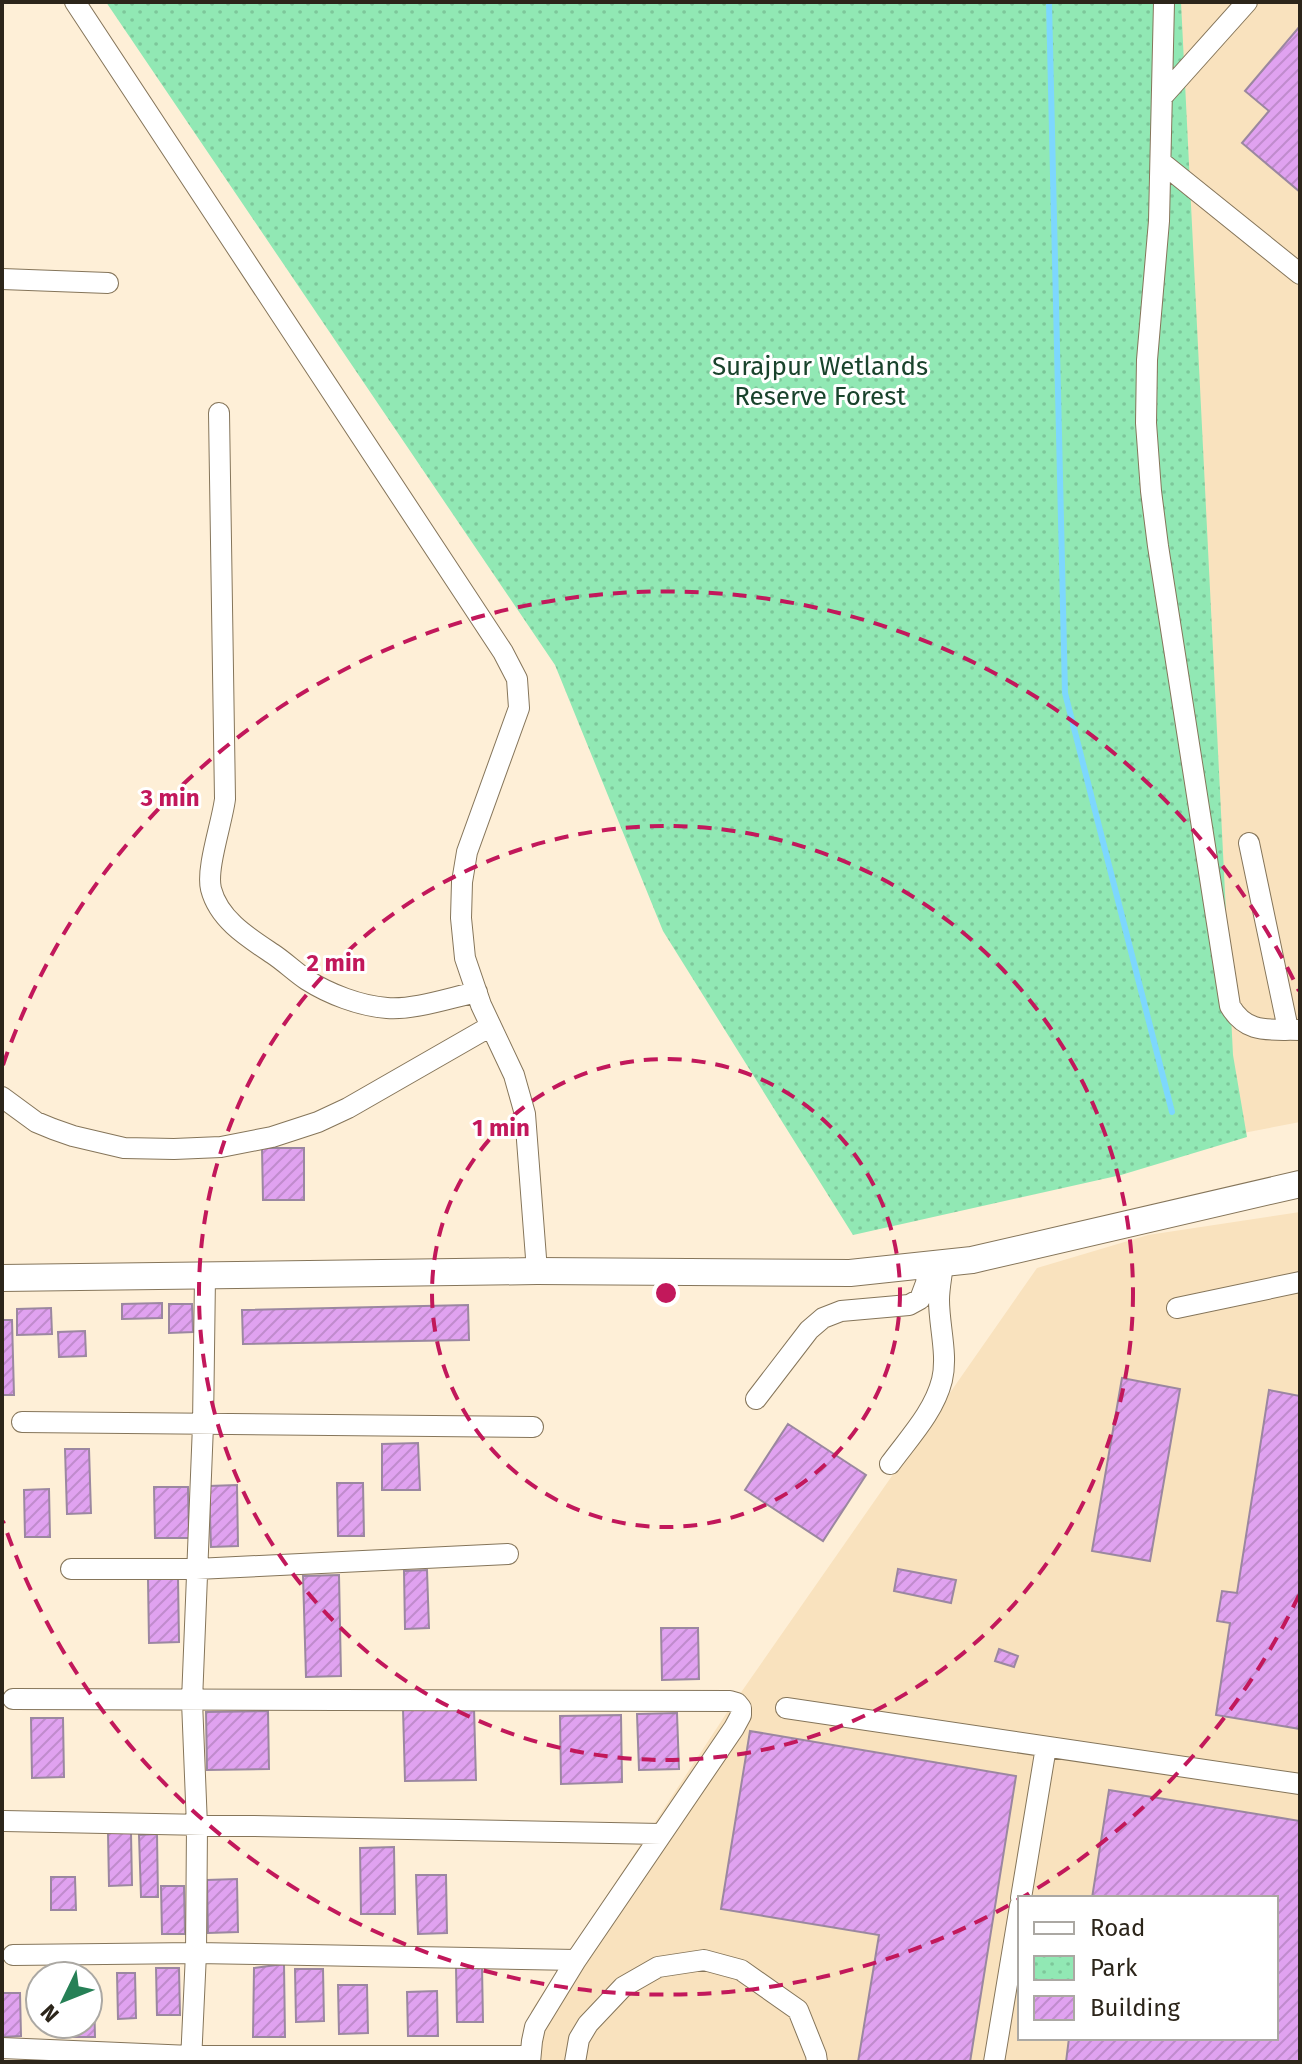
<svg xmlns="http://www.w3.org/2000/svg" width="1302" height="2064" font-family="'Fira Sans',sans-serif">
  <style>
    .built { fill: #f9e2be; fill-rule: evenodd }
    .park { fill: url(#park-dots) }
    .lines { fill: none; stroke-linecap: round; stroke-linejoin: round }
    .stream { stroke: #7dd7fe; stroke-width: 6 }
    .building { fill: url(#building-hatch); stroke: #9b87a0; stroke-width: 2 }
    .minor-casing { stroke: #85755a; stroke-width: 22 }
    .major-casing { stroke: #85755a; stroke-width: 28 }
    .minor { stroke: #fff; stroke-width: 20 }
    .major { stroke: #fff; stroke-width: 26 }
    .ring { fill: none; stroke: #c2185b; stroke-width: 4; stroke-dasharray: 14 10 }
    .labels { text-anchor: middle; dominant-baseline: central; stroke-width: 6; stroke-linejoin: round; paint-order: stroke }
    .park-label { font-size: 26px; fill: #19432c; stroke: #fff }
    .centre { fill: #c2185b; stroke: #fff; stroke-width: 4 }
    .ring-label { font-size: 24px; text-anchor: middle; font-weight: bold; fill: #c2185b; stroke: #fff; stroke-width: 6; stroke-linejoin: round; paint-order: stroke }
  </style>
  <defs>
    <pattern id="park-dots" width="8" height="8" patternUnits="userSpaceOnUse" patternTransform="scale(2)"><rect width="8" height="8" fill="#91e8b4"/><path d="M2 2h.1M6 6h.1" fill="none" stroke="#7dc79a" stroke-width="1.8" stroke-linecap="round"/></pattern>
    <pattern id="building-hatch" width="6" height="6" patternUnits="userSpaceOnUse" patternTransform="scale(2)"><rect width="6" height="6" fill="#e0a2f0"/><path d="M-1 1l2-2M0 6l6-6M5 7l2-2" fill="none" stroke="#c08bcd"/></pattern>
  </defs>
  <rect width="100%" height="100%" fill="#feefd7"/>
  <path class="built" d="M 1150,2 L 1300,2 L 1300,1122 L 1212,1139 Z
    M 1300,1212 L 1300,2062 L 535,2062 L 531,2011 L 728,1711 L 1037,1268 L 1148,1235 ZM 1020,1898 L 1276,1898 L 1276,2038 L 1020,2038 Z"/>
  <path class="park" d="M 106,2 L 1181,2 L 1233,1055 L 1247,1137 L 1121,1175 L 853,1235 L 663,931 L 555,665 Z"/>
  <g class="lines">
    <path class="stream" d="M 1049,2 L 1065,693 L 1172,1112"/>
  </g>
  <path class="building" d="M 1300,26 L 1300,192 L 1242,143 L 1269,111 L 1245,91 Z
    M 262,1148 L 304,1148 L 304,1200 L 263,1200 Z
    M 162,1303 L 162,1318 L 122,1319 L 122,1304 Z
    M 169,1304 L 192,1304 L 193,1332 L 169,1333 Z
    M 468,1305 L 469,1340 L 243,1344 L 242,1310 Z
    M 51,1308 L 52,1334 L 17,1335 L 17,1309 Z
    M 2,1320 L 12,1320 L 14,1395 L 2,1395 Z
    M 85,1331 L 86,1356 L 59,1357 L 58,1332 Z
    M 1122,1378 L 1180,1389 L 1150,1561 L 1092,1551 Z
    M 1269,1390 L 1300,1396 L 1300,1729 L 1216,1715 L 1230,1623 L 1217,1621 L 1222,1591 L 1237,1593 Z
    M 788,1424 L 866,1475 L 823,1541 L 745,1490 Z
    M 418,1443 L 420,1490 L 382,1490 L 382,1444 Z
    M 65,1449 L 89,1449 L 91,1513 L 67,1514 Z
    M 337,1483 L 363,1483 L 364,1536 L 338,1536 Z
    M 237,1485 L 238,1546 L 211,1547 L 209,1486 Z
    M 154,1487 L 188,1487 L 189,1538 L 155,1538 Z
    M 49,1489 L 50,1537 L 25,1537 L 24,1490 Z
    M 898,1569 L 956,1580 L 951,1603 L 894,1591 Z
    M 427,1570 L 429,1628 L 405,1629 L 404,1571 Z
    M 339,1575 L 341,1676 L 306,1677 L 303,1576 Z
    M 178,1578 L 179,1642 L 149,1643 L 148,1579 Z
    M 661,1628 L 698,1628 L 699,1679 L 662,1680 Z
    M 999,1649 L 1018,1656 L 1014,1667 L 995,1661 Z
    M 474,1708 L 476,1780 L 405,1781 L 403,1709 Z
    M 268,1711 L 269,1769 L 207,1770 L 206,1712 Z
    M 677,1713 L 679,1769 L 639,1770 L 637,1714 Z
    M 621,1715 L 622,1782 L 561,1784 L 560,1716 Z
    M 31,1718 L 63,1718 L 64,1777 L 32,1778 Z
    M 750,1731 L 1016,1776 L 970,2062 L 858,2062 L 879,1935 L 721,1909 Z
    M 1109,1790 L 1300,1821 L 1300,2062 L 1066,2062 L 1069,2038 L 1276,2038 L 1276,1898 L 1092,1898 Z
    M 108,1833 L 131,1833 L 132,1885 L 109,1886 Z
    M 157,1834 L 158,1897 L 141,1897 L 139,1835 Z
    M 394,1847 L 395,1914 L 361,1914 L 360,1848 Z
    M 416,1875 L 446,1875 L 447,1933 L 418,1934 Z
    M 51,1877 L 75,1877 L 76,1910 L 51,1910 Z
    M 237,1879 L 238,1932 L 208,1933 L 207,1880 Z
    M 161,1886 L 184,1886 L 185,1934 L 162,1934 Z
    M 284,1964 L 285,2037 L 253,2037 L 254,1968 Z
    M 456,1967 L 482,1967 L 483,2022 L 457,2022 Z
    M 156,1968 L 179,1968 L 180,2015 L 157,2015 Z
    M 295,1969 L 323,1969 L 324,2021 L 296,2022 Z
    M 117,1973 L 135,1973 L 136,2018 L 118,2019 Z
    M 338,1985 L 367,1985 L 368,2033 L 339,2034 Z
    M 437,1991 L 438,2036 L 408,2036 L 407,1992 Z
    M 2,1993 L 20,1993 L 21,2036 L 2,2037 Z
    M 94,1993 L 95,2037 L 69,2037 L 69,2024 L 88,2024 L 88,1994 Z"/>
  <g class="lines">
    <g class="minor-casing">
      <path id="minor" d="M 75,2 L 503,652 L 517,679 L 519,708 L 467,852 L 462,882 L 461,918 L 465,958 L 481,1005 L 514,1075 L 525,1114 L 537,1271
        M 1164,2 L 1159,221 L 1147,360 L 1146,423 L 1151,491 L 1158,546 L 1230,1006 C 1247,1035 1270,1029 1300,1030
        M 1162,97 L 1247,2
        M 1161,162 L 1300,274
        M 2,279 L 108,283
        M 219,413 L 225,799 C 222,823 206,868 211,889 C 219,920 249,938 273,954 C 285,962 295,972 307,980 C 329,994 360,1006 387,1008 C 415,1010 449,998 477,992
        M 1249,843 L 1288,1029
        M 2,1097 L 36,1122 L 53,1129 L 73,1136 L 124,1148 L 174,1149 L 221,1147 L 272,1137 L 318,1122 L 348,1108 L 491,1026
        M 1177,1308 L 1300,1282
        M 756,1399 L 809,1330 L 823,1318 L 841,1311 L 909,1305 L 920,1299 L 926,1283 L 928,1265
        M 22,1422 L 533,1427
        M 890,1464 C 909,1438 934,1412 942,1380 C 948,1355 939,1326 939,1300 C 939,1288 942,1275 943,1263
        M 71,1569 L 196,1569 L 508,1554
        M 13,1699 L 730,1701 L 737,1703 L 741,1708 L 741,1715 L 734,1728 L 576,1960 L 535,2027 L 532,2041 L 530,2062
        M 786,1708 L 1300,1784
        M 4,1821 L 661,1834
        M 1021,1898 L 1046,1747
        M 13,1955 L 196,1953 L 576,1960
        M 2,2048 L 191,2056 L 530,2056
        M 191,2062 L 196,1953 L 197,1826 L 192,1701 L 203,1425 L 205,1276
        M 575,2062 L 579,2039 L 588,2024 L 623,1987 L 658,1967 L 704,1960 L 741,1970 L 798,2010 L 816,2055 L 817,2062
        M 994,2062 L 1020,1906"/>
    </g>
    <g class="major-casing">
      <path id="major" d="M 2,1278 L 537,1271 L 850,1273 L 972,1260 L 1300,1184"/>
    </g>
    <use href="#minor" class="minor"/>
    <use href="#major" class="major"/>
  </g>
  <g class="ring">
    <circle cx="666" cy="1293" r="234"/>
    <circle cx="666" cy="1293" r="467"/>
    <path d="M1299 1595A701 701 0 0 1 3 1521M3 1065A701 701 0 0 1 1299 991"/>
  </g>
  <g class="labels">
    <g class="park-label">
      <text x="820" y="366">Surajpur Wetlands<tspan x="820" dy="30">Reserve Forest</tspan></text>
    </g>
  </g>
  <circle cx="666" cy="1293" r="12" class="centre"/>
  <g class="ring-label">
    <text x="170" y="806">3 min</text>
    <text x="336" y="971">2 min</text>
    <text x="501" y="1136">1 min</text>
  </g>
  <rect width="1302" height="2064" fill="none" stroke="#2c251a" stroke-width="8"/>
  <rect x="1018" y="1896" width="260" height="144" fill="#ffffff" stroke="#aba8a3" stroke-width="2"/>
  <rect x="1034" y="1922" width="40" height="12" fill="#ffffff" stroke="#aba8a3" stroke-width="2"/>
  <text x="1090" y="1936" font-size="24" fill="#2c251a">Road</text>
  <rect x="1034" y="1956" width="40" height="24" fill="url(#park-dots)" stroke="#aba8a3" stroke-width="2"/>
  <text x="1090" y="1976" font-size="24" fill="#2c251a">Park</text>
  <rect x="1034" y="1996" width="40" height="24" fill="url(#building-hatch)" stroke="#aba8a3" stroke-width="2"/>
  <text x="1090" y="2016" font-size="24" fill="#2c251a">Building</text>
  <g transform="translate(64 2000) rotate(227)"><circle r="38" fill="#ffffff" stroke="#aba8a3" stroke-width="2"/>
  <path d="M0-6L14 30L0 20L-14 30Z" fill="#268056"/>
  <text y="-12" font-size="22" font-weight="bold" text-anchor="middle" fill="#2c251a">N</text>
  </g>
</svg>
